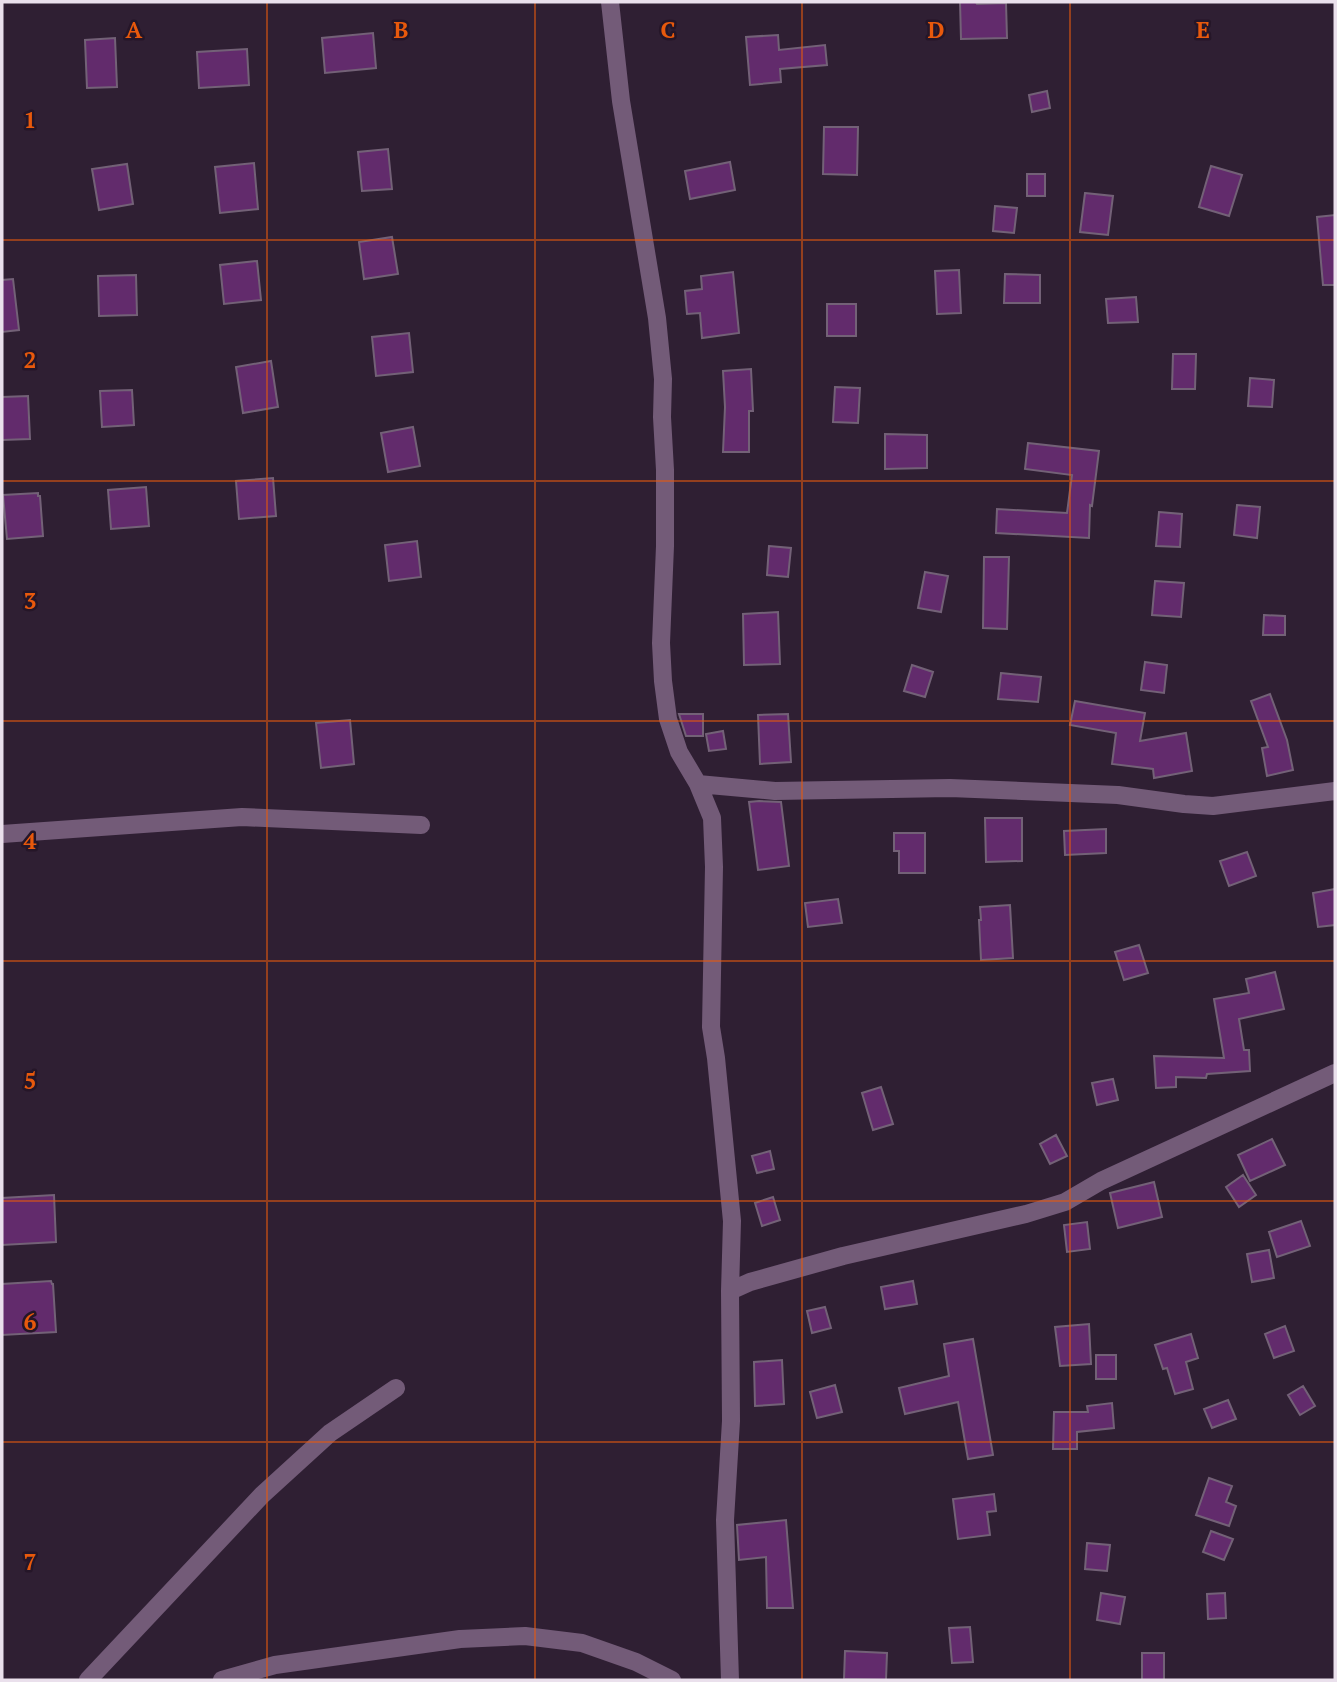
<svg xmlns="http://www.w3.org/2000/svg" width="1337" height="1682" font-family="'PT Serif',serif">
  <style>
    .building { fill: #622b6c; stroke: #736177; stroke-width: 2 }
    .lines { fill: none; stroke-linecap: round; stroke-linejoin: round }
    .minor { stroke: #735b78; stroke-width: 18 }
    .grid { fill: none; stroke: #e8590c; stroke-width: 2; stroke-opacity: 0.55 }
    .grid-label { font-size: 23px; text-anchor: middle; font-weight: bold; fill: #e8590c; stroke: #251628; stroke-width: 5; stroke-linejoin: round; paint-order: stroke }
  </style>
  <rect width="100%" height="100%" fill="#2f1f33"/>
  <path class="building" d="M 960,2 L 976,2 L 977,4 L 1006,3 L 1007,38 L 961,39 Z
    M 373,33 L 376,68 L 325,73 L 322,38 Z
    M 778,35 L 779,50 L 825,45 L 827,65 L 780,69 L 781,82 L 750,85 L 746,37 Z
    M 115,38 L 117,87 L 87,88 L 85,40 Z
    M 247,49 L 249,85 L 199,88 L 197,52 Z
    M 1047,91 L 1050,108 L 1032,112 L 1029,95 Z
    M 824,127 L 858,127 L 857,175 L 823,174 Z
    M 388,149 L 392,189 L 362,191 L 358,152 Z
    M 730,162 L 735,190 L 690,199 L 685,171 Z
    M 254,163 L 258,209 L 220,213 L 215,167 Z
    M 127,164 L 133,204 L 99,210 L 92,169 Z
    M 1211,166 L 1242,175 L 1229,216 L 1199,207 Z
    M 1027,174 L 1045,174 L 1045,196 L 1027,196 Z
    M 1085,193 L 1113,196 L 1108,235 L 1080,232 Z
    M 995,206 L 1017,208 L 1014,233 L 993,231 Z
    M 1335,215 L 1335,285 L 1323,285 L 1317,217 Z
    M 392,237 L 398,274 L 364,279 L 359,242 Z
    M 257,261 L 261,300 L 224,304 L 220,265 Z
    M 959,270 L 961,313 L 937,314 L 935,271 Z
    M 733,272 L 739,333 L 702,338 L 700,313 L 687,314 L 685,291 L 702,289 L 701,276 Z
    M 1005,274 L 1040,275 L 1040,303 L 1004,303 Z
    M 136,275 L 137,315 L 99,316 L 98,276 Z
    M 13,279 L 19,330 L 2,332 L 2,280 Z
    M 1136,297 L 1138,322 L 1108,323 L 1106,299 Z
    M 827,304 L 856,304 L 856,336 L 827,336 Z
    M 409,333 L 413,372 L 376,376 L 372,337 Z
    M 1173,354 L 1196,354 L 1195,389 L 1172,389 Z
    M 271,361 L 278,407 L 243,413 L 236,367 Z
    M 751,369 L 753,411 L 749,411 L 749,452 L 723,452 L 725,407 L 723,371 Z
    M 1250,378 L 1274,380 L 1272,407 L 1248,406 Z
    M 835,387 L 860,388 L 858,423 L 833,422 Z
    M 132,390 L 134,425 L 102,427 L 100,391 Z
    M 28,396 L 30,439 L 2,440 L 2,397 Z
    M 413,427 L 420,466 L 388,472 L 381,433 Z
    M 885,434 L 927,435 L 927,468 L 885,469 Z
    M 1028,443 L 1099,451 L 1092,506 L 1090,505 L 1089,538 L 996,533 L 997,509 L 1067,513 L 1072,475 L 1025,469 Z
    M 273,478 L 276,516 L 239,519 L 236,481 Z
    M 146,487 L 149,526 L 111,529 L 108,490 Z
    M 38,493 L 38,496 L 40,496 L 43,536 L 7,539 L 3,495 Z
    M 1237,505 L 1260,507 L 1257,538 L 1234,535 Z
    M 1159,512 L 1182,514 L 1180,547 L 1156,546 Z
    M 417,541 L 421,577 L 389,581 L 385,545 Z
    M 769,546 L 791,548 L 788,577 L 767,575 Z
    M 984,557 L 1009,557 L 1007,629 L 983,628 Z
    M 925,572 L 948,576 L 941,612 L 918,608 Z
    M 1155,581 L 1184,583 L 1181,617 L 1152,615 Z
    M 778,612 L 780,664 L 744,665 L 743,614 Z
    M 1264,615 L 1285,616 L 1285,635 L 1263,635 Z
    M 1145,662 L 1167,665 L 1164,693 L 1141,690 Z
    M 912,665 L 933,672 L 925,697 L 904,691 Z
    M 1001,673 L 1041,677 L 1038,702 L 998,699 Z
    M 1270,694 L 1287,740 L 1293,770 L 1267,776 L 1262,748 L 1268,747 L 1251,701 Z
    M 1075,701 L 1145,713 L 1140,741 L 1186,733 L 1192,771 L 1154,778 L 1153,769 L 1112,764 L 1116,733 L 1070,725 Z
    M 679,714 L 703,714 L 703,736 L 686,736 Z
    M 788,714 L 791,762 L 760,764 L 758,715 Z
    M 350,720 L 354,764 L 321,768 L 316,723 Z
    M 723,731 L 726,749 L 709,751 L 706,734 Z
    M 759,801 L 781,802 L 789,866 L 758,870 L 749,802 Z
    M 985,818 L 1022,818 L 1022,861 L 986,862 Z
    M 1106,829 L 1106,853 L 1065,855 L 1064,831 Z
    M 894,833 L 925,833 L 925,873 L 899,873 L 899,851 L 894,851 Z
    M 1247,852 L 1256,876 L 1229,886 L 1220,861 Z
    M 1335,889 L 1335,925 L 1318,927 L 1313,893 Z
    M 838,899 L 842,923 L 808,927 L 805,903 Z
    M 1010,905 L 1013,958 L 981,960 L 979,920 L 981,920 L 980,907 Z
    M 1139,945 L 1148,973 L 1124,980 L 1115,952 Z
    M 1275,972 L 1284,1009 L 1239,1019 L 1244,1050 L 1249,1050 L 1250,1071 L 1207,1074 L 1206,1078 L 1176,1077 L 1176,1087 L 1156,1088 L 1154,1056 L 1224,1058 L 1214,999 L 1249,993 L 1246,979 Z
    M 1113,1079 L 1118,1100 L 1097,1105 L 1092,1083 Z
    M 881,1087 L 893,1124 L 873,1130 L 862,1093 Z
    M 1056,1135 L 1067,1156 L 1050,1164 L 1040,1144 Z
    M 1272,1139 L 1285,1165 L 1250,1181 L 1238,1155 Z
    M 770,1151 L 774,1169 L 757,1173 L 752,1156 Z
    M 1243,1175 L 1256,1195 L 1239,1207 L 1226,1187 Z
    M 1154,1182 L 1162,1217 L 1118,1228 L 1110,1193 Z
    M 54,1195 L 56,1242 L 2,1245 L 2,1198 Z
    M 773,1197 L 780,1220 L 762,1226 L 755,1203 Z
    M 1301,1221 L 1310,1246 L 1277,1257 L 1269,1232 Z
    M 1087,1222 L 1090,1249 L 1067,1252 L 1064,1225 Z
    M 1269,1250 L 1274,1278 L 1252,1282 L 1247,1254 Z
    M 51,1281 L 52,1284 L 53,1284 L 56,1332 L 2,1335 L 2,1284 Z
    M 913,1281 L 917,1304 L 885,1309 L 881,1287 Z
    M 825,1307 L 831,1328 L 812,1333 L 807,1311 Z
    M 1089,1324 L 1091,1364 L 1060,1366 L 1055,1327 Z
    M 1285,1326 L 1294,1351 L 1274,1358 L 1265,1334 Z
    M 1191,1334 L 1198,1358 L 1186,1362 L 1193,1389 L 1175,1394 L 1167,1368 L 1163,1369 L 1155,1345 Z
    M 973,1339 L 993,1455 L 968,1459 L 958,1402 L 905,1414 L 899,1388 L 949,1376 L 944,1344 Z
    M 1096,1355 L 1116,1355 L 1116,1379 L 1096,1379 Z
    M 782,1360 L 784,1404 L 755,1406 L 754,1362 Z
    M 835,1385 L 842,1412 L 817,1418 L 810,1392 Z
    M 1303,1386 L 1315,1406 L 1300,1415 L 1288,1395 Z
    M 1228,1400 L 1236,1419 L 1212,1428 L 1204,1409 Z
    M 1112,1403 L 1114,1428 L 1077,1432 L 1077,1449 L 1053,1449 L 1054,1412 L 1088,1412 L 1087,1406 Z
    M 1209,1478 L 1232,1486 L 1226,1502 L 1236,1506 L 1229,1526 L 1196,1515 Z
    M 994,1494 L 996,1511 L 987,1512 L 990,1535 L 958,1539 L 953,1499 Z
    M 786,1520 L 793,1608 L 767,1608 L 766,1557 L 739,1560 L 737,1525 Z
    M 1211,1531 L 1233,1539 L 1224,1560 L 1203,1552 Z
    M 1087,1543 L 1110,1545 L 1107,1571 L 1085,1569 Z
    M 1101,1593 L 1125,1597 L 1120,1624 L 1097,1620 Z
    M 1225,1593 L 1226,1618 L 1208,1619 L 1207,1594 Z
    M 970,1627 L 973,1662 L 952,1663 L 949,1628 Z
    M 845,1651 L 887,1653 L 886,1680 L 844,1679 Z
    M 1142,1653 L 1164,1653 L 1164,1680 L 1142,1680 Z"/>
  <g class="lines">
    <path class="minor" d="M 610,2 L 621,101 L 657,318 L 663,379 L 662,417 L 665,470 L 665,546 L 661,643 L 663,681 L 668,719 L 679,752 L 698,784 L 712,818 L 714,867 L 711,1027 L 716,1058 L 732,1221 L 730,1291
      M 698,784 L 775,791 L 950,788 L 1118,795 L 1184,804 L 1213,806 L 1335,791
      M 2,834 L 242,817 L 421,825
      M 88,1680 L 262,1495 L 330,1433 L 396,1388
      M 222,1680 L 275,1665 L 460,1639 L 525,1636 L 582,1643 L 636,1662 L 672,1680
      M 730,1680 L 725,1520 L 731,1421 L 730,1291 L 750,1282 L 843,1256 L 1026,1214 L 1065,1202 L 1101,1181 L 1335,1073"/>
  </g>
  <path class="grid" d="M 267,2 L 267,1680M 535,2 L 535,1680M 802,2 L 802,1680M 1070,2 L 1070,1680M 2,240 L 1335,240M 2,481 L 1335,481M 2,721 L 1335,721M 2,961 L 1335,961M 2,1201 L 1335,1201M 2,1442 L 1335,1442"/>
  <g class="grid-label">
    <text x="134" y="38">A</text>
    <text x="401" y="38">B</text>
    <text x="668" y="38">C</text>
    <text x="936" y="38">D</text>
    <text x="1203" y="38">E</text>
    <text x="30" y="128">1</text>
    <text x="30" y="368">2</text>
    <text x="30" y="609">3</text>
    <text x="30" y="849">4</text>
    <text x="30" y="1089">5</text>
    <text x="30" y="1330">6</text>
    <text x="30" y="1570">7</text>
  </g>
  <rect width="1337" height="1682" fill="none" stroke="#eae0ec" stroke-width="7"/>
</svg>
